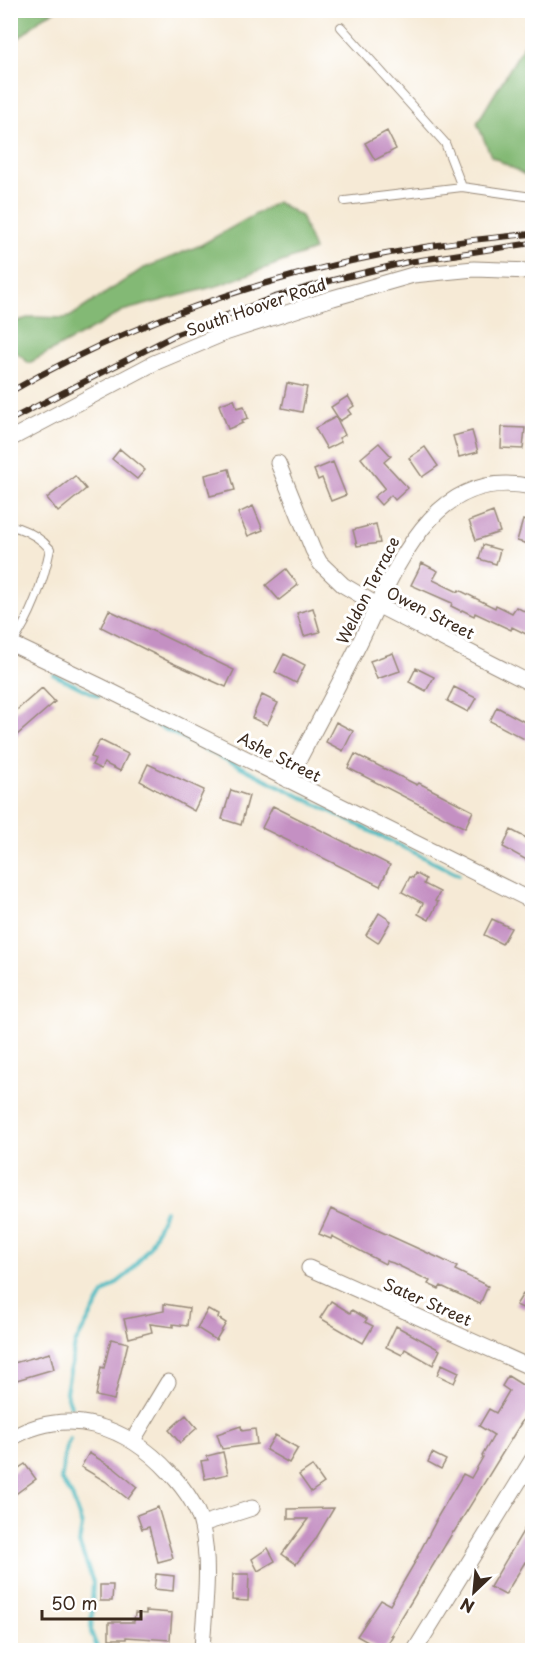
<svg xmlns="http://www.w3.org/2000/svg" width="543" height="1661" font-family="'Playpen Sans',sans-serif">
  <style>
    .forest { fill: #83b975; stroke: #5f724a; stroke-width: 1.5 }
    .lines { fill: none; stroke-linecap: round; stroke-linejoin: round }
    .stream { stroke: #4ab9c0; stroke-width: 4 }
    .building { fill: #c490c3 }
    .lane-casing { stroke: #988a7a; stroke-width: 10 }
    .street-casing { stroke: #988a7a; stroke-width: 17 }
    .lane { stroke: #fff; stroke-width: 8 }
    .street { stroke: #fff; stroke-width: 15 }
    .rail-casing { stroke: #3b2a1e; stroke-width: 6 }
    .rail { stroke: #fff; stroke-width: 4; stroke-dasharray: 11; stroke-linecap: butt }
    .labels { text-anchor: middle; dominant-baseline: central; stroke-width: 6; stroke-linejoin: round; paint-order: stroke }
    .street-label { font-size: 16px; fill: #3b2a1e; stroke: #fff }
  </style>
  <rect width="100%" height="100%" fill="#fff"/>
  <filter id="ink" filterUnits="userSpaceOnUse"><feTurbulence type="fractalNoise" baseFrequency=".0167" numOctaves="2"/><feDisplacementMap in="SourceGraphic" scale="12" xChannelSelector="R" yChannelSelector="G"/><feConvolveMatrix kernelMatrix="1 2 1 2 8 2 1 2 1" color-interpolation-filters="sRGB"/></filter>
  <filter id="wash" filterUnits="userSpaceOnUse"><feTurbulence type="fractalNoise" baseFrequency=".008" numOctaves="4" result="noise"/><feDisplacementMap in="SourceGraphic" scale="24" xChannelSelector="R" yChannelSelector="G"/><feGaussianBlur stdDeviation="1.35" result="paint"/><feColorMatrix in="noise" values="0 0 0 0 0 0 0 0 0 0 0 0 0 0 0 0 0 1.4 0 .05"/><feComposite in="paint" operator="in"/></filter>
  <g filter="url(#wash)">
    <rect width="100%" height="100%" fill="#f6ead6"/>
    <path class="forest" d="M 11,10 L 55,10 L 55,11 L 43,17 L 11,45 Z
      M 532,32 L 532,179 L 491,156 L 477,123 Z
      M 277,202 L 301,216 L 314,250 L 220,285 L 122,311 L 101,324 L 29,363 L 11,348 L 11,323 L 31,317 L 66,318 L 71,316 L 142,269 L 201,245 Z"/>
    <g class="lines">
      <path class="stream" d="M 54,675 L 98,696
        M 128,711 L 459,875
        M 71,1406 L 66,1392 L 75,1344 L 103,1294 L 128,1274 L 150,1246 L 165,1211
        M 70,1439 C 63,1449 64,1467 61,1480 L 72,1496 L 82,1526 L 79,1543 L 93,1582 L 91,1632 L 98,1650"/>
    </g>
    <g id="blocks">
      <path class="building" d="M 387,131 L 396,149 L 375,160 L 365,143 Z
        M 287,383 L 307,387 L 302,412 L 282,408 Z
        M 348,396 L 354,406 L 348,410 L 351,414 L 340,421 L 331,407 Z
        M 234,399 L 237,408 L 244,406 L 248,418 L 242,420 L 243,423 L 228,429 L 219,405 Z
        M 336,417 L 345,435 L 339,438 L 341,442 L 327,449 L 315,428 Z
        M 502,427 L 525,428 L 523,449 L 501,448 Z
        M 472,431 L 478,452 L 459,457 L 453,436 Z
        M 379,443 L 391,456 L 384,462 L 408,488 L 395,500 L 391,495 L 381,505 L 374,497 L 385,488 L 361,458 Z
        M 425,447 L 438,466 L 422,477 L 409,458 Z
        M 120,449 L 145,470 L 137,479 L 112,459 Z
        M 333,462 L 346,495 L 331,501 L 322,478 L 318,480 L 314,470 Z
        M 229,469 L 235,490 L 210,496 L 205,475 Z
        M 75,476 L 86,489 L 58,512 L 47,498 Z
        M 253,506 L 263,530 L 248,536 L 238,513 Z
        M 493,512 L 500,532 L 476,540 L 469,521 Z
        M 523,520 L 532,523 L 532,545 L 517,541 Z
        M 376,524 L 380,543 L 357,546 L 353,530 Z
        M 483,545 L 500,550 L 496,564 L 479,559 Z
        M 422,563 L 438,571 L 433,580 L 458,592 L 459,590 L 495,608 L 496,605 L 512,613 L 516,607 L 532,615 L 532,637 L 512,627 L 511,630 L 475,613 L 474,616 L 462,610 L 461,611 L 451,606 L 452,603 L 411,585 Z
        M 286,569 L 298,585 L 279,600 L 266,585 Z
        M 313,608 L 320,632 L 304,636 L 297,613 Z
        M 109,610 L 234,670 L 226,687 L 168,661 L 101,627 Z
        M 393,653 L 400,671 L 377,679 L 370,661 Z
        M 284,654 L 305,665 L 296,683 L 275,672 Z
        M 416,668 L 434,677 L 426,691 L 409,682 Z
        M 454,687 L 476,698 L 468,712 L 447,701 Z
        M 42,688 L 55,702 L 10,741 L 10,716 Z
        M 262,695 L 278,703 L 267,725 L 252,718 Z
        M 497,707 L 532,726 L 532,743 L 490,721 Z
        M 336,722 L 353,731 L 343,751 L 326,742 Z
        M 100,740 L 128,754 L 120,771 L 104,763 L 101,769 L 92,765 L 95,759 L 91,757 Z
        M 355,754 L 417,785 L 419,783 L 473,811 L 465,828 L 348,768 Z
        M 148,764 L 204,790 L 194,811 L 140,781 Z
        M 231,790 L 249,796 L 241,825 L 222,819 Z
        M 273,806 L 390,865 L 380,886 L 262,828 Z
        M 511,830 L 532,841 L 532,863 L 503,847 Z
        M 415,873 L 426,879 L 424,884 L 440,892 L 435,901 L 438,902 L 429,920 L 418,914 L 423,903 L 402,892 L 410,877 L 413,878 Z
        M 379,913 L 391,921 L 378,943 L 366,935 Z
        M 492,919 L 511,928 L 502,944 L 484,935 Z
        M 331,1209 L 441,1259 L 457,1267 L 455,1270 L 488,1286 L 480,1304 L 441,1286 L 439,1289 L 428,1284 L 430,1281 L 393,1263 L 386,1261 L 385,1264 L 332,1236 L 331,1239 L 319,1234 Z
        M 523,1294 L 532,1298 L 525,1309 L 516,1305 Z
        M 331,1301 L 350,1313 L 352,1310 L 367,1319 L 365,1322 L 373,1326 L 363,1343 L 320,1318 Z
        M 164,1304 L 189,1308 L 187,1326 L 173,1324 L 173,1327 L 150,1324 L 152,1332 L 129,1338 L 124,1319 L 164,1311 Z
        M 208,1309 L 219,1315 L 218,1318 L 226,1323 L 216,1340 L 197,1328 Z
        M 396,1326 L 440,1350 L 433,1365 L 405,1349 L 402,1355 L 386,1347 Z
        M 111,1339 L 128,1343 L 114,1400 L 96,1396 L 101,1367 L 104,1368 Z
        M 50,1353 L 54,1369 L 10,1382 L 10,1364 Z
        M 442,1364 L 459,1372 L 454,1383 L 437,1375 Z
        M 508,1376 L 532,1391 L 532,1413 L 529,1410 L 454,1532 L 453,1532 L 391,1635 L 393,1635 L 384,1650 L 373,1645 L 357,1636 L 381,1600 L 390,1605 L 418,1557 L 417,1557 L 436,1521 L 435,1521 L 463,1474 L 471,1478 L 483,1457 L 482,1456 L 494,1435 L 479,1426 L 489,1409 L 496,1413 L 509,1391 L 502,1386 Z
        M 186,1415 L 197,1428 L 180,1443 L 169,1430 Z
        M 241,1426 L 242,1431 L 255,1429 L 257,1444 L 222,1449 L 217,1434 Z
        M 275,1435 L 298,1448 L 289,1463 L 266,1450 Z
        M 223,1452 L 228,1474 L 205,1479 L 201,1461 L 208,1460 L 207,1456 Z
        M 89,1453 L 114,1468 L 137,1487 L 128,1499 L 105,1481 L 81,1467 Z
        M 432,1453 L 446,1460 L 441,1469 L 428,1462 Z
        M 25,1464 L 36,1479 L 10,1498 L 10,1474 Z
        M 312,1466 L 324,1483 L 311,1492 L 299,1475 Z
        M 158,1507 L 173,1558 L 158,1562 L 149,1527 L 142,1529 L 137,1515 Z
        M 334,1508 L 315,1540 L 296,1564 L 282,1554 L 308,1519 L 288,1519 L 288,1509 Z
        M 532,1516 L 532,1557 L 529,1564 L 525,1562 L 505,1595 L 490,1587 Z
        M 268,1548 L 275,1561 L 258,1571 L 252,1559 Z
        M 156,1574 L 174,1576 L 173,1591 L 154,1589 Z
        M 233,1574 L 249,1574 L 248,1601 L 232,1600 Z
        M 100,1585 L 113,1585 L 112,1601 L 100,1601 Z
        M 146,1611 L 172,1613 L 170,1640 L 126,1637 L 126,1639 L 109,1639 L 109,1622 L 134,1622 L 135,1613 L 146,1614 Z"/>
    </g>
  </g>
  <g filter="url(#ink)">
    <use href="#blocks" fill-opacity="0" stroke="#988a7a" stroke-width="1.5"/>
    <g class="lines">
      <g class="lane-casing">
        <path id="lane" d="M 341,27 L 445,143 L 462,187
          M 345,201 L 462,187 L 532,197
          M 10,530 L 16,527 C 30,532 41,538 50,549 C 43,584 32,614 12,644"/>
      </g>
      <g class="street-casing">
        <path id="street" d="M 10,439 L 154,363 L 225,333 L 333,298 L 413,275 L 474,269 L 532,271
          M 278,463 L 313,550 L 320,563 L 343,585 L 377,605 L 532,684
          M 10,643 L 100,686 L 532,901
          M 288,780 C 312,734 337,689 360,642 C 395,571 431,465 532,487
          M 309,1268 L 532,1368
          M 10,1439 C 68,1404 128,1427 170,1473 C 184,1488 198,1507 202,1527 C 211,1567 204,1610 202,1650
          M 133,1440 L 168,1382
          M 202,1524 L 252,1508
          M 415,1650 L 532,1460"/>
      </g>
      <use href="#lane" class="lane"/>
      <use href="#street" class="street"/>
      <g class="rail-casing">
        <path id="rail" d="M 10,392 C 167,301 353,248 532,234
          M 10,420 L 177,334 L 272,298 L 333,280 L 408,262 L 532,243"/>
      </g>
      <use href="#rail" class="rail"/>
    </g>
  </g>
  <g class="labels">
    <g class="street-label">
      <text transform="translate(256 306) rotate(-19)">South Hoover Road</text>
      <text transform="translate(367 590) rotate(-63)">Weldon Terrace</text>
      <text transform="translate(431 612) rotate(27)">Owen Street</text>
      <text transform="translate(280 756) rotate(27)">Ashe Street</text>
      <text transform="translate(428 1301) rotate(24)">Sater Street</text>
    </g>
  </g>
  <rect width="543" height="1661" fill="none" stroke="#fff" stroke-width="36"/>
  <g transform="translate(474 1592) rotate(206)" stroke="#ffffff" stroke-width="4.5" paint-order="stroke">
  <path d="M0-4.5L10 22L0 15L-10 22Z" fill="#3b2a1e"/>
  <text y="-9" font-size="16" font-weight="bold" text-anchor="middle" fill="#3b2a1e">N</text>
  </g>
  <path d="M42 1610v9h99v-9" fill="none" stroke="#3b2a1e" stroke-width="3"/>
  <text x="51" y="1610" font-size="18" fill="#3b2a1e" stroke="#ffffff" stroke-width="4.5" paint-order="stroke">50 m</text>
</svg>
